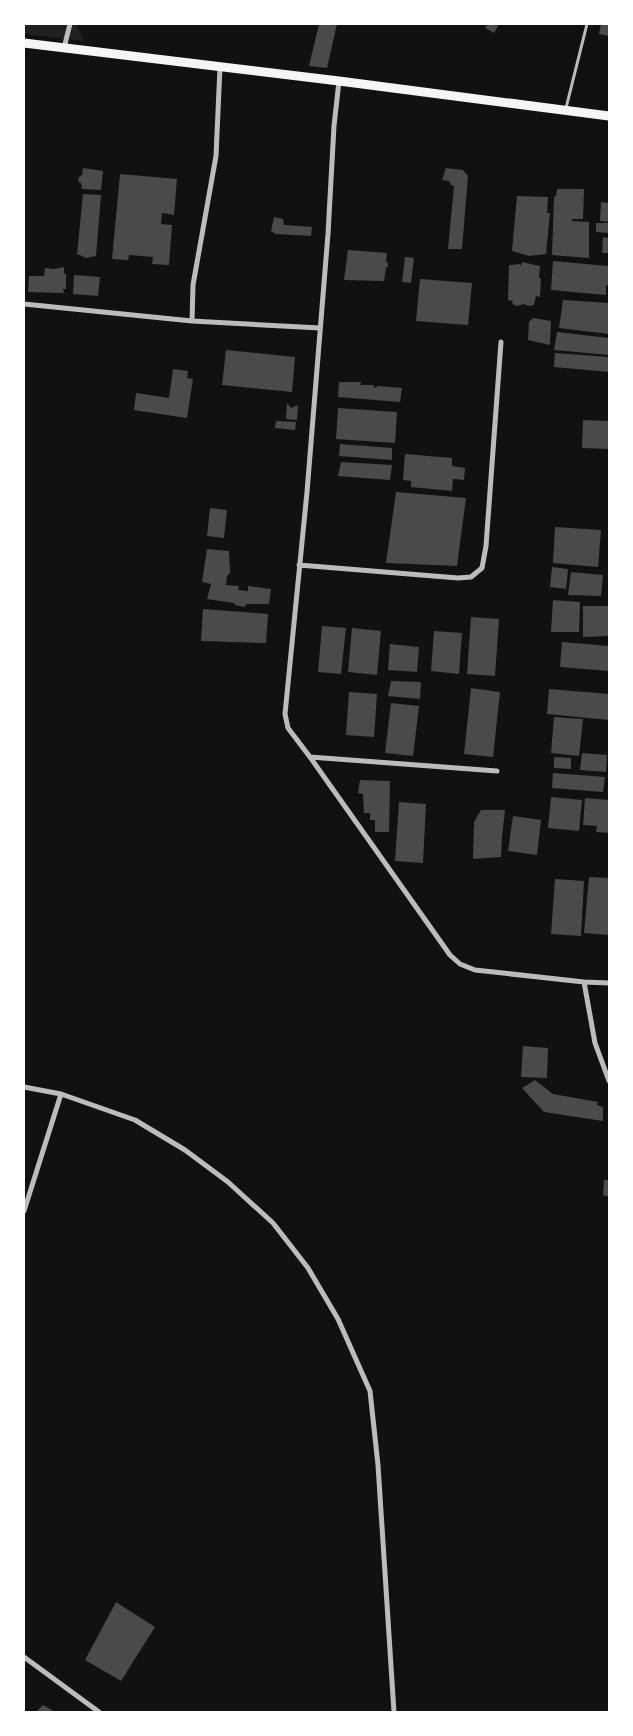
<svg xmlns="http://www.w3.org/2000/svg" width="633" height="1736" font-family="'Fira Sans Condensed',sans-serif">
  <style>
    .green { fill: #202020 }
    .building { fill: #4a4a4a }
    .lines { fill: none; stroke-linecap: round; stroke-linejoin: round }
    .service { stroke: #bcbcbc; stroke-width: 3 }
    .minor { stroke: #bcbcbc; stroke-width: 5 }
    .primary { stroke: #f5f5f5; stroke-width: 9 }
  </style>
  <rect width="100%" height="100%" fill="#111"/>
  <path class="green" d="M 24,24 L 76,24 L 84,41 L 24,34 Z"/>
  <path class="building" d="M 319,24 L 337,24 L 327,68 L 309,66 Z
    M 488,24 L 499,24 L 494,33 L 485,28 Z
    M 601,24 L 609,24 L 609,36 L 599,34 Z
    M 83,168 L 103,171 L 101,190 L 82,189 L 81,183 L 78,182 L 79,177 L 82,175 Z
    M 446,168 L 463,170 L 468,176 L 462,249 L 448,249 L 454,186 L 451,185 L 449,181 L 442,180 Z
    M 120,174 L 177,179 L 174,215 L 162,213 L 161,224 L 172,225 L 169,265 L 152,264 L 153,257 L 129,255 L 128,260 L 112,259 Z
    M 557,189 L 584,189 L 583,219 L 572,219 L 572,221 L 589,222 L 589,258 L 552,255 L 554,197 L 556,196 Z
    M 83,194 L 101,195 L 96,256 L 86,258 L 77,254 Z
    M 517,196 L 548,197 L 547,213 L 550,213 L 546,254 L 529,256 L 512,251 Z
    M 601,202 L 609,203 L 609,222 L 600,221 Z
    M 274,217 L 283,219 L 284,225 L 312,227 L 311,236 L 276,234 L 271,231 Z
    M 596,223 L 609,223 L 609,233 L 596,232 Z
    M 603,237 L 609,238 L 609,253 L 602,253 Z
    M 348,250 L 387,253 L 386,262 L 388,263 L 388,267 L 386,267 L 384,281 L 344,280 Z
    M 405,257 L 414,258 L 411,283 L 402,282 Z
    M 553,261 L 608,266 L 609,286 L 606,285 L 606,295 L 551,290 Z
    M 522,262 L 540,266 L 539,278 L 541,278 L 540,297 L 536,296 L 534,305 L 529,306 L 524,304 L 517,306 L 512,304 L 513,301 L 508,300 L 509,265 L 520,264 L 521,266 Z
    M 64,267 L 64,274 L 66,273 L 66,289 L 63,289 L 64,293 L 28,292 L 29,276 L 44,276 L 45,268 L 54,269 Z
    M 74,275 L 100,277 L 98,296 L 73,294 Z
    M 420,279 L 472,283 L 468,325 L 416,321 Z
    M 563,300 L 609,303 L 609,334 L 559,328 Z
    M 533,318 L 551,321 L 550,345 L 528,340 L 529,322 Z
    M 557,332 L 609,338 L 609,355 L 554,350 Z
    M 226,350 L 295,357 L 292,392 L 222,385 Z
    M 555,353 L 609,357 L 609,372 L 554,367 Z
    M 173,369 L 188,371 L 187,378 L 193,379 L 187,418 L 134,410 L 136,393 L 169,398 Z
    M 339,382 L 361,382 L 360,385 L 373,385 L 375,388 L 378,386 L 402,388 L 400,402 L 338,397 Z
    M 287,403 L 291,408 L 298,405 L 297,420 L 286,419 Z
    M 338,408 L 397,412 L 395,443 L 336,439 Z
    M 583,420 L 609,421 L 609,449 L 582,448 Z
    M 276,421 L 296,422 L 295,430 L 275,428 Z
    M 340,444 L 392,448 L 392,460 L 339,456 Z
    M 405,454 L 452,458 L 452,466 L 465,468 L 464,480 L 453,479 L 452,491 L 411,487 L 411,481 L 403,480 Z
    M 341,462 L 392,465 L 390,480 L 338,476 Z
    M 396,492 L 466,498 L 457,566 L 386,563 Z
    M 210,508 L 227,510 L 224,538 L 207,536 Z
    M 555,527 L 601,530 L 598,567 L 553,563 Z
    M 207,549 L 229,551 L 230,573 L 227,576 L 226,585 L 239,586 L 238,590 L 248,591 L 248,586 L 271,589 L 269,604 L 246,604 L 245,607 L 235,605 L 234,603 L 207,599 L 211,584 L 202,582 Z
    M 552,567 L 568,569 L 566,589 L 550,587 Z
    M 571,572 L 603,575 L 601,596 L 568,595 Z
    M 553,600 L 580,602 L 579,632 L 551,632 Z
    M 583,606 L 609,606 L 609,636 L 583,637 Z
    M 203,609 L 268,614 L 266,643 L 201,641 Z
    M 471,617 L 499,619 L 495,676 L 467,674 Z
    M 322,626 L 346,628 L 341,674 L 318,672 Z
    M 352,628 L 381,631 L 377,675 L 348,672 Z
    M 434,631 L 462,633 L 459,674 L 431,671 Z
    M 562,642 L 609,646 L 609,671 L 560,667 Z
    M 390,644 L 419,647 L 417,672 L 388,670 Z
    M 391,681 L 421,682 L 420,699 L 388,696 Z
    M 471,688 L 500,692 L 493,757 L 464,754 Z
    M 549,689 L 609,694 L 609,720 L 547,714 Z
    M 349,692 L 377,694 L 374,737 L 346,735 Z
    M 391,703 L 419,706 L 413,756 L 385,753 Z
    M 554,717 L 583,719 L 579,756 L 551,753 Z
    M 582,753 L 607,755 L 606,772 L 580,770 Z
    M 554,757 L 571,758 L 571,769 L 554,768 Z
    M 553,773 L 605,777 L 603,792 L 552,788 Z
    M 360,780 L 390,781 L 389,832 L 375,832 L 375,820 L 370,820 L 370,813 L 364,813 L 363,794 L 358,793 Z
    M 551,797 L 582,800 L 579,831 L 548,828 Z
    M 585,798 L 609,800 L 609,833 L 596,832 L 597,826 L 583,825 Z
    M 399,802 L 426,804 L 423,863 L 395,861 Z
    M 481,810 L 505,810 L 502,837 L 501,857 L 473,859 L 474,822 Z
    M 513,816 L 541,820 L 537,855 L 508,851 Z
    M 589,877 L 609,878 L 609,935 L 584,933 Z
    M 555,879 L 584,881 L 581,936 L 551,934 Z
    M 523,1046 L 548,1048 L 547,1078 L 521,1077 Z
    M 535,1080 L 553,1094 L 598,1102 L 597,1105 L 603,1107 L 603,1121 L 544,1112 L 522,1088 Z
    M 604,1180 L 609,1180 L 609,1197 L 603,1195 Z
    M 116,1602 L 155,1627 L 121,1681 L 85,1660 Z
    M 43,1705 L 55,1712 L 36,1712 Z"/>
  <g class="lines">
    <path class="service" d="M 566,108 L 587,24"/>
    <path class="minor" d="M 64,48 L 70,24
      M 339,81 L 334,126 L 328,234 L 307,492 L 285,714 L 288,728 L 310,757 L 450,955 L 460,964 L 475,970 L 584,982 L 609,983
      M 24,304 L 192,321 L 320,328
      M 192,321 L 193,285 L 216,156 L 220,67
      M 299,565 L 458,578 L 471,577 L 482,568 L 486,546 L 501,342
      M 310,757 L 497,771
      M 584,982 L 595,1043 L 609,1081
      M 24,1087 L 61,1094 L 135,1120 L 185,1150 L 228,1182 L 273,1223 L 308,1268 L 338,1319 L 370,1391 L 378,1465 L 394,1712
      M 24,1211 L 61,1094
      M 24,1657 L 99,1712"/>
    <path class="primary" d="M 24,43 L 339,81 L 609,116"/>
  </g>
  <rect width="633" height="1736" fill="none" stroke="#ffffff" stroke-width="50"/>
</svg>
